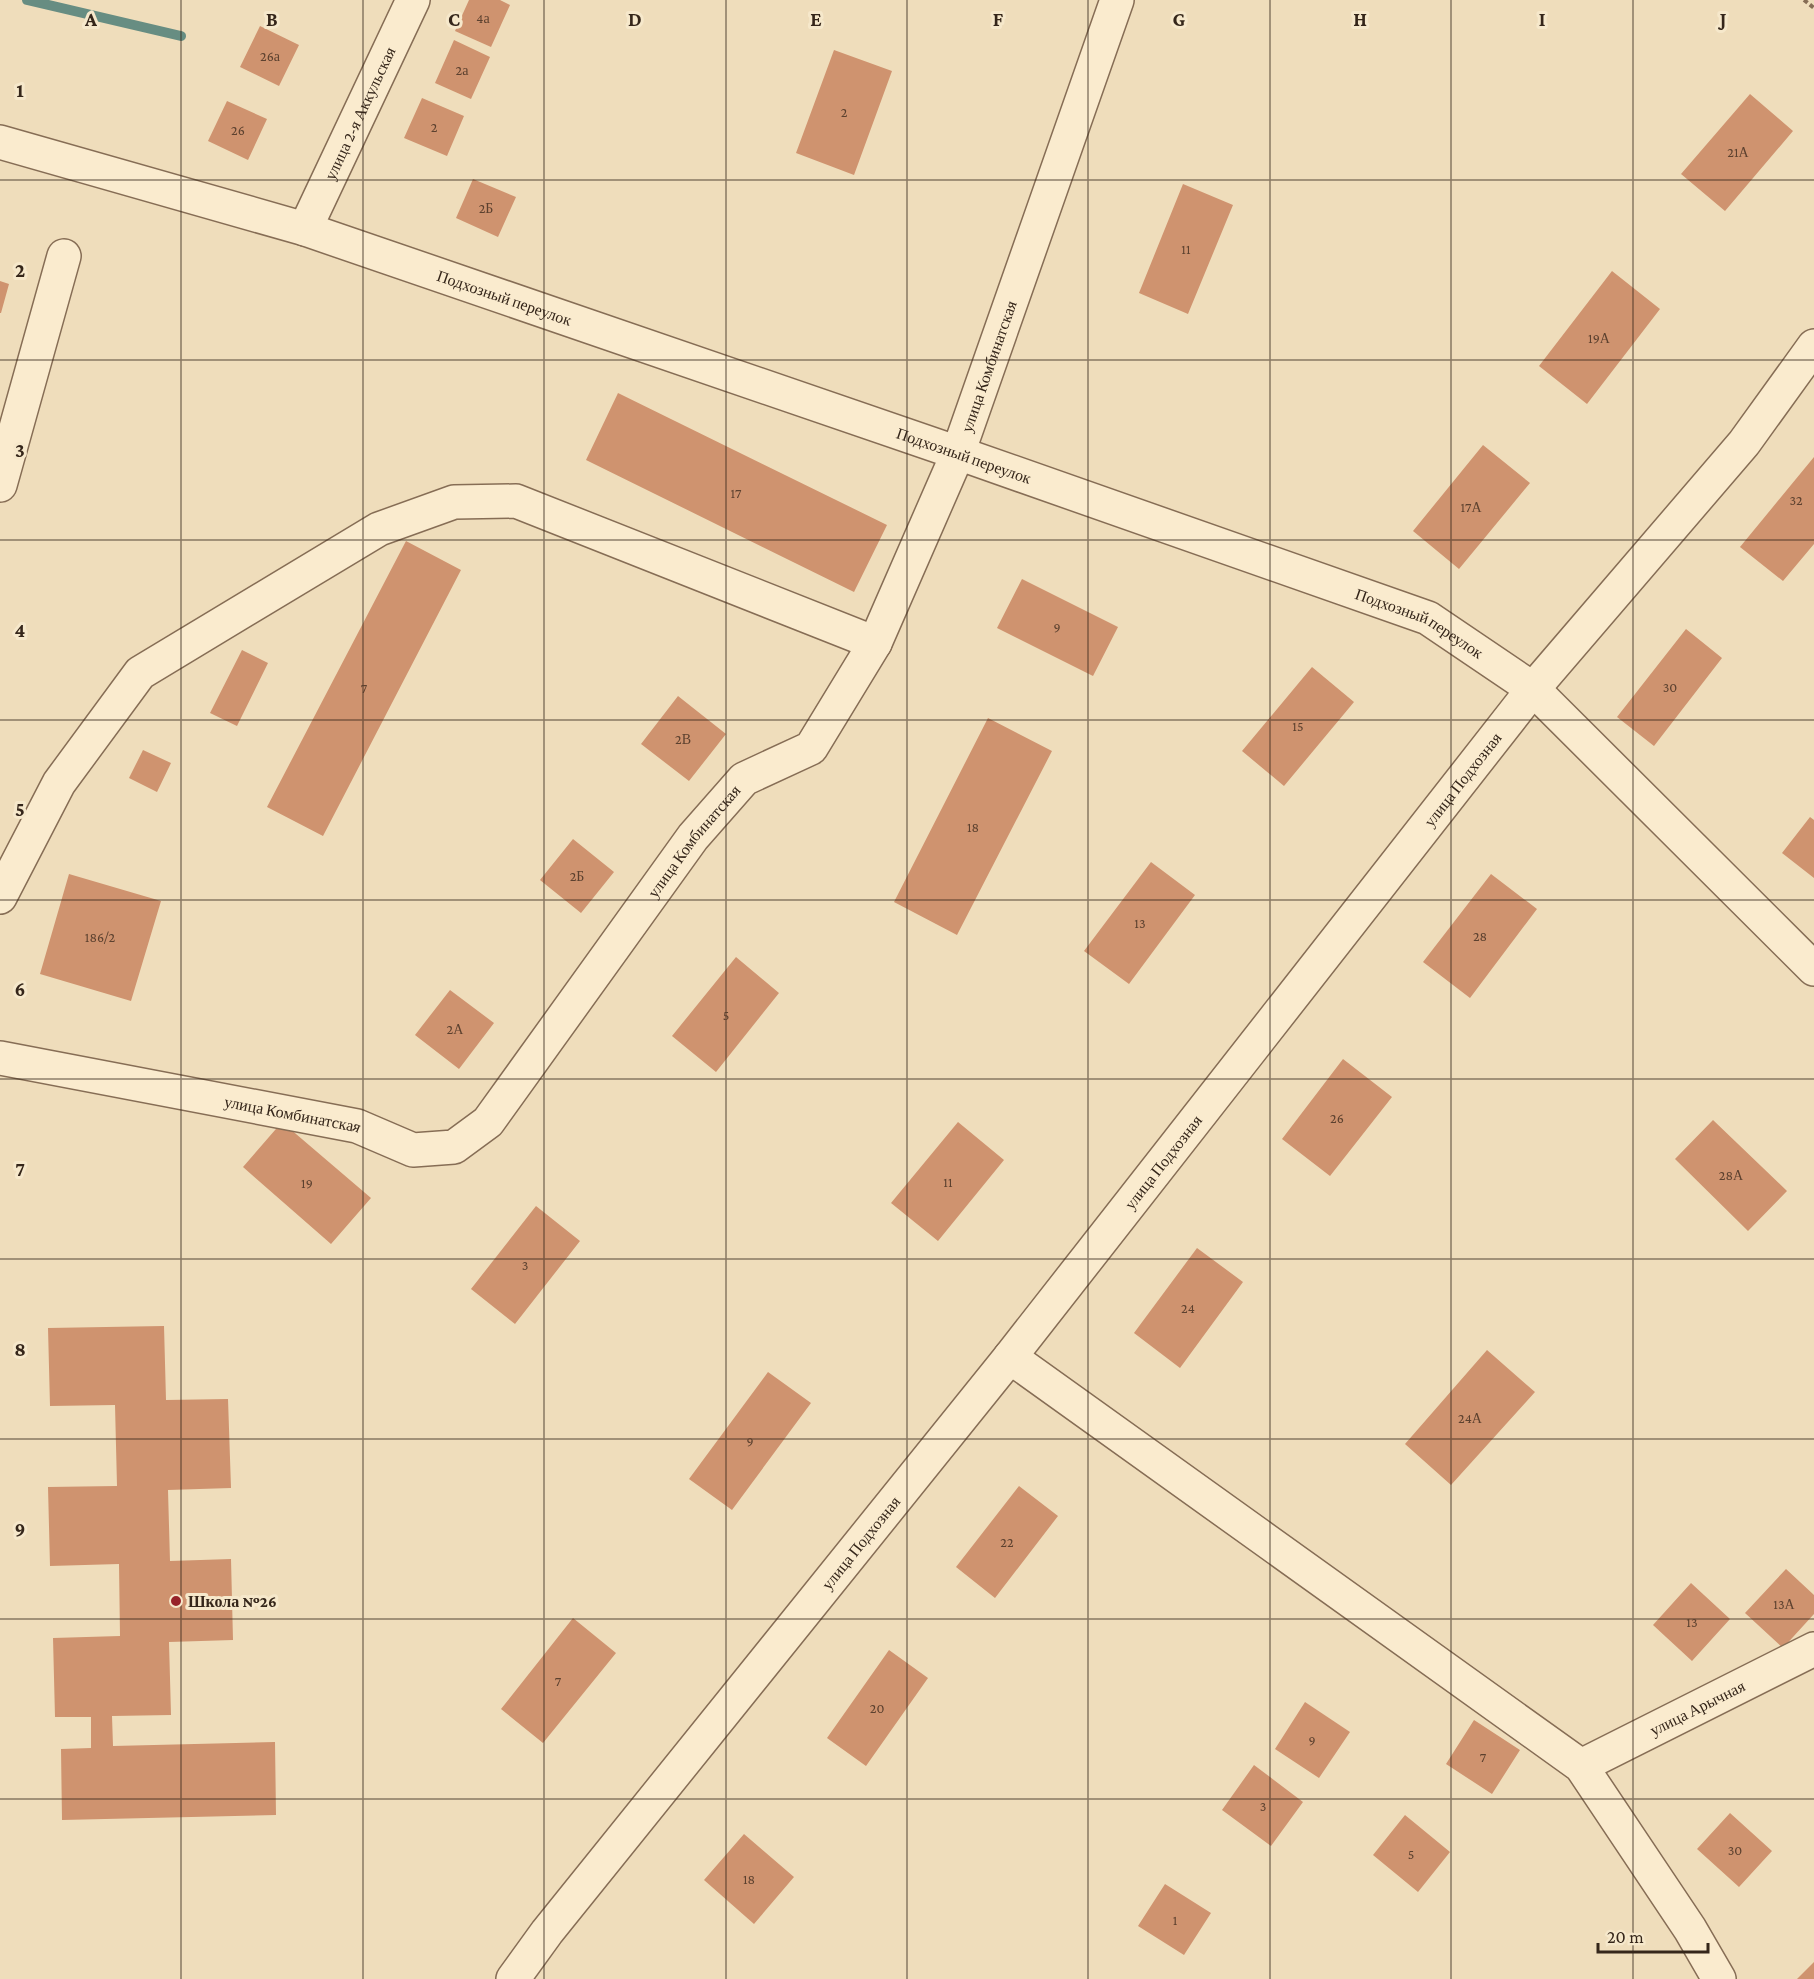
<svg xmlns="http://www.w3.org/2000/svg" width="1814" height="1979" font-family="'Crimson Pro',serif">
  <style>
    .lines { fill: none; stroke-linecap: round; stroke-linejoin: round }
    .stream { stroke: #678d82; stroke-width: 10 }
    .building { fill: #cf936f }
    .minor-casing { stroke: #866d55; stroke-width: 36 }
    .path { stroke: #866d55; stroke-width: 4; stroke-dasharray: 4.5 3; stroke-linecap: butt }
    .minor { stroke: #faebce; stroke-width: 33 }
    .grid { fill: none; stroke: #35261a; stroke-width: 1.5; stroke-opacity: 0.55 }
    .poi-dot { fill: #972329; stroke: #f6e8cb; stroke-width: 2 }
    .labels { text-anchor: middle; dominant-baseline: central; stroke-width: 6; stroke-linejoin: round; paint-order: stroke }
    .number-label { font-size: 14px; fill: #5c412f }
    .street-label { font-size: 16px; fill: #35261a; stroke: #f6e8cb }
    .poi-label { font-size: 16px; font-weight: bold; fill: #35261a; stroke: #f6e8cb; text-anchor: start }
    .grid-label { font-size: 20px; text-anchor: middle; font-weight: bold; fill: #35261a; stroke: #f6e8cb; stroke-width: 6; stroke-linejoin: round; paint-order: stroke }
  </style>
  <rect width="100%" height="100%" fill="#efddbb"/>
  <g class="lines">
    <path class="stream" d="M 27,0 L 181,36"/>
  </g>
  <path class="building" d="M 469,0 L 500,0 L 510,5 L 491,47 L 455,31 Z
    M 260,26 L 299,45 L 279,86 L 240,67 Z
    M 454,40 L 490,57 L 471,99 L 435,83 Z
    M 834,50 L 892,71 L 854,175 L 796,153 Z
    M 1750,94 L 1793,131 L 1725,211 L 1681,174 Z
    M 422,98 L 464,116 L 447,156 L 404,138 Z
    M 227,101 L 267,119 L 248,160 L 208,141 Z
    M 473,179 L 516,197 L 498,237 L 456,218 Z
    M 1183,184 L 1233,205 L 1188,314 L 1139,293 Z
    M 1612,271 L 1660,309 L 1587,404 L 1539,366 Z
    M 0,281 L 9,284 L 1,313 L 0,313 Z
    M 618,393 L 887,525 L 854,592 L 586,460 Z
    M 1483,445 L 1530,483 L 1459,569 L 1413,531 Z
    M 1814,457 L 1814,544 L 1783,581 L 1740,547 Z
    M 406,541 L 461,570 L 323,836 L 267,807 Z
    M 1022,579 L 1118,627 L 1093,676 L 997,628 Z
    M 1686,629 L 1722,658 L 1654,746 L 1617,717 Z
    M 242,650 L 268,663 L 237,726 L 210,713 Z
    M 1312,667 L 1354,702 L 1284,786 L 1242,751 Z
    M 678,696 L 726,734 L 689,781 L 641,744 Z
    M 988,718 L 1052,751 L 957,935 L 894,902 Z
    M 143,750 L 171,763 L 157,792 L 129,778 Z
    M 1810,817 L 1814,820 L 1814,878 L 1782,853 Z
    M 573,839 L 614,872 L 581,913 L 540,880 Z
    M 1151,862 L 1195,895 L 1129,984 L 1084,951 Z
    M 69,874 L 161,901 L 131,1001 L 40,974 Z
    M 1491,874 L 1537,909 L 1470,998 L 1423,962 Z
    M 736,957 L 779,993 L 716,1072 L 672,1036 Z
    M 450,990 L 494,1023 L 459,1069 L 415,1035 Z
    M 1343,1059 L 1392,1097 L 1330,1176 L 1282,1139 Z
    M 1713,1120 L 1787,1191 L 1748,1231 L 1675,1159 Z
    M 282,1122 L 371,1198 L 331,1244 L 243,1167 Z
    M 958,1122 L 1004,1160 L 938,1241 L 891,1203 Z
    M 536,1206 L 580,1241 L 515,1324 L 471,1289 Z
    M 1197,1248 L 1243,1282 L 1180,1368 L 1134,1333 Z
    M 164,1326 L 166,1400 L 228,1399 L 231,1488 L 168,1490 L 170,1561 L 231,1559 L 233,1640 L 169,1642 L 171,1715 L 112,1716 L 113,1746 L 275,1742 L 276,1815 L 62,1820 L 61,1749 L 91,1748 L 91,1717 L 55,1717 L 53,1638 L 120,1636 L 119,1564 L 50,1566 L 48,1487 L 117,1486 L 115,1405 L 50,1406 L 48,1328 Z
    M 1487,1350 L 1535,1392 L 1451,1485 L 1405,1444 Z
    M 768,1372 L 811,1403 L 732,1510 L 689,1479 Z
    M 1019,1486 L 1058,1516 L 995,1598 L 956,1567 Z
    M 1786,1569 L 1814,1595 L 1814,1614 L 1783,1648 L 1745,1613 Z
    M 1691,1583 L 1730,1619 L 1692,1661 L 1653,1625 Z
    M 573,1618 L 616,1653 L 543,1743 L 501,1709 Z
    M 889,1650 L 928,1678 L 866,1766 L 827,1738 Z
    M 1305,1702 L 1350,1732 L 1319,1778 L 1275,1749 Z
    M 1474,1720 L 1520,1750 L 1492,1794 L 1446,1764 Z
    M 1254,1765 L 1303,1802 L 1271,1846 L 1222,1810 Z
    M 1730,1813 L 1772,1851 L 1739,1887 L 1697,1849 Z
    M 1405,1815 L 1450,1852 L 1418,1892 L 1373,1855 Z
    M 744,1834 L 794,1877 L 754,1924 L 704,1880 Z
    M 1165,1884 L 1211,1913 L 1184,1955 L 1138,1926 Z
    M 1814,1962 L 1814,1979 L 1797,1979 Z"/>
  <g class="lines">
    <g class="minor-casing">
      <g id="minor">
        <path id="s1" d="M 0,142 L 305,229 L 958,453 L 1428,618 L 1533,689 L 1814,969"/>
        <path id="s2" d="M 305,229 L 413,0"/>
        <path d="M 0,485 L 64,256"/>
        <path d="M 0,897 L 59,783 L 140,673 L 379,529 L 454,502 L 516,501 L 875,643"/>
        <path id="s3" d="M 0,1058 L 357,1126 L 413,1150 L 454,1147 L 488,1122 L 693,837 L 744,779 L 811,748 L 875,643 L 958,453 L 1117,0"/>
        <path d="M 1010,1357 L 1581,1766 L 1690,1929 L 1719,1979"/>
        <path id="s4" d="M 1581,1766 L 1814,1649"/>
        <path id="s5" d="M 513,1979 L 547,1932 L 1010,1357 L 1533,689 L 1744,443 L 1814,346"/>
      </g>
    </g>
    <path class="path" d="M 1804,0 L 1814,8"/>
    <use href="#minor" class="minor"/>
  </g>
  <path class="grid" d="M 181,0 L 181,1979M 363,0 L 363,1979M 544,0 L 544,1979M 726,0 L 726,1979M 907,0 L 907,1979M 1088,0 L 1088,1979M 1270,0 L 1270,1979M 1451,0 L 1451,1979M 1633,0 L 1633,1979M 0,180 L 1814,180M 0,360 L 1814,360M 0,540 L 1814,540M 0,720 L 1814,720M 0,900 L 1814,900M 0,1079 L 1814,1079M 0,1259 L 1814,1259M 0,1439 L 1814,1439M 0,1619 L 1814,1619M 0,1799 L 1814,1799"/>
  <circle class="poi-dot" cx="176" cy="1601" r="6"/>
  <g class="labels">
    <g class="number-label">
      <text x="483" y="18">4а</text>
      <text x="270" y="56">26а</text>
      <text x="462" y="70">2а</text>
      <text x="844" y="112">2</text>
      <text x="434" y="127">2</text>
      <text x="238" y="130">26</text>
      <text x="1738" y="152">21А</text>
      <text x="486" y="208">2Б</text>
      <text x="1186" y="249">11</text>
      <text x="1599" y="338">19А</text>
      <text x="736" y="493">17</text>
      <text x="1796" y="500">32</text>
      <text x="1471" y="507">17А</text>
      <text x="1057" y="627">9</text>
      <text x="1670" y="687">30</text>
      <text x="364" y="688">7</text>
      <text x="1298" y="726">15</text>
      <text x="683" y="739">2В</text>
      <text x="973" y="827">18</text>
      <text x="577" y="876">2Б</text>
      <text x="1140" y="923">13</text>
      <text x="1480" y="936">28</text>
      <text x="100" y="937">186/2</text>
      <text x="726" y="1015">5</text>
      <text x="455" y="1029">2А</text>
      <text x="1337" y="1118">26</text>
      <text x="1731" y="1175">28А</text>
      <text x="948" y="1182">11</text>
      <text x="307" y="1183">19</text>
      <text x="525" y="1265">3</text>
      <text x="1188" y="1308">24</text>
      <text x="1470" y="1418">24А</text>
      <text x="750" y="1441">9</text>
      <text x="1007" y="1542">22</text>
      <text x="1784" y="1604">13А</text>
      <text x="1692" y="1622">13</text>
      <text x="558" y="1681">7</text>
      <text x="877" y="1708">20</text>
      <text x="1312" y="1740">9</text>
      <text x="1483" y="1757">7</text>
      <text x="1263" y="1806">3</text>
      <text x="1735" y="1850">30</text>
      <text x="1411" y="1854">5</text>
      <text x="749" y="1879">18</text>
      <text x="1175" y="1920">1</text>
    </g>
    <g class="street-label">
      <text stroke="none"><textPath href="#s2" startOffset="128">улица 2-я Аккульская</textPath></text>
      <text stroke="none"><textPath href="#s1" startOffset="528">Подхозный переулок</textPath></text>
      <text stroke="none"><textPath href="#s3" startOffset="1432">улица Комбинатская</textPath></text>
      <text stroke="none"><textPath href="#s1" startOffset="1014">Подхозный переулок</textPath></text>
      <text stroke="none"><textPath href="#s1" startOffset="1500">Подхозный переулок</textPath></text>
      <text stroke="none"><textPath href="#s5" startOffset="1530">улица Подхозная</textPath></text>
      <text stroke="none"><textPath href="#s3" startOffset="856">улица Комбинатская</textPath></text>
      <text stroke="none"><textPath href="#s3" startOffset="298">улица Комбинатская</textPath></text>
      <text stroke="none"><textPath href="#s5" startOffset="1044">улица Подхозная</textPath></text>
      <text stroke="none"><textPath href="#s5" startOffset="558">улица Подхозная</textPath></text>
      <text stroke="none"><textPath href="#s4" startOffset="130">улица Арычная</textPath></text>
    </g>
    <g class="poi-label">
      <text x="188" y="1601">Школа №26</text>
    </g>
  </g>
  <g class="grid-label">
    <text x="91" y="26">A</text>
    <text x="272" y="26">B</text>
    <text x="454" y="26">C</text>
    <text x="635" y="26">D</text>
    <text x="816" y="26">E</text>
    <text x="998" y="26">F</text>
    <text x="1179" y="26">G</text>
    <text x="1360" y="26">H</text>
    <text x="1542" y="26">I</text>
    <text x="1723" y="26">J</text>
    <text x="20" y="97">1</text>
    <text x="20" y="277">2</text>
    <text x="20" y="457">3</text>
    <text x="20" y="637">4</text>
    <text x="20" y="816">5</text>
    <text x="20" y="996">6</text>
    <text x="20" y="1176">7</text>
    <text x="20" y="1356">8</text>
    <text x="20" y="1536">9</text>
  </g>
  <path d="M1598 1943v9h110v-9" fill="none" stroke="#35261a" stroke-width="3"/>
  <text x="1607" y="1943" font-size="18" fill="#35261a" stroke="#f6e8cb" stroke-width="4.5" paint-order="stroke">20 m</text>
</svg>
